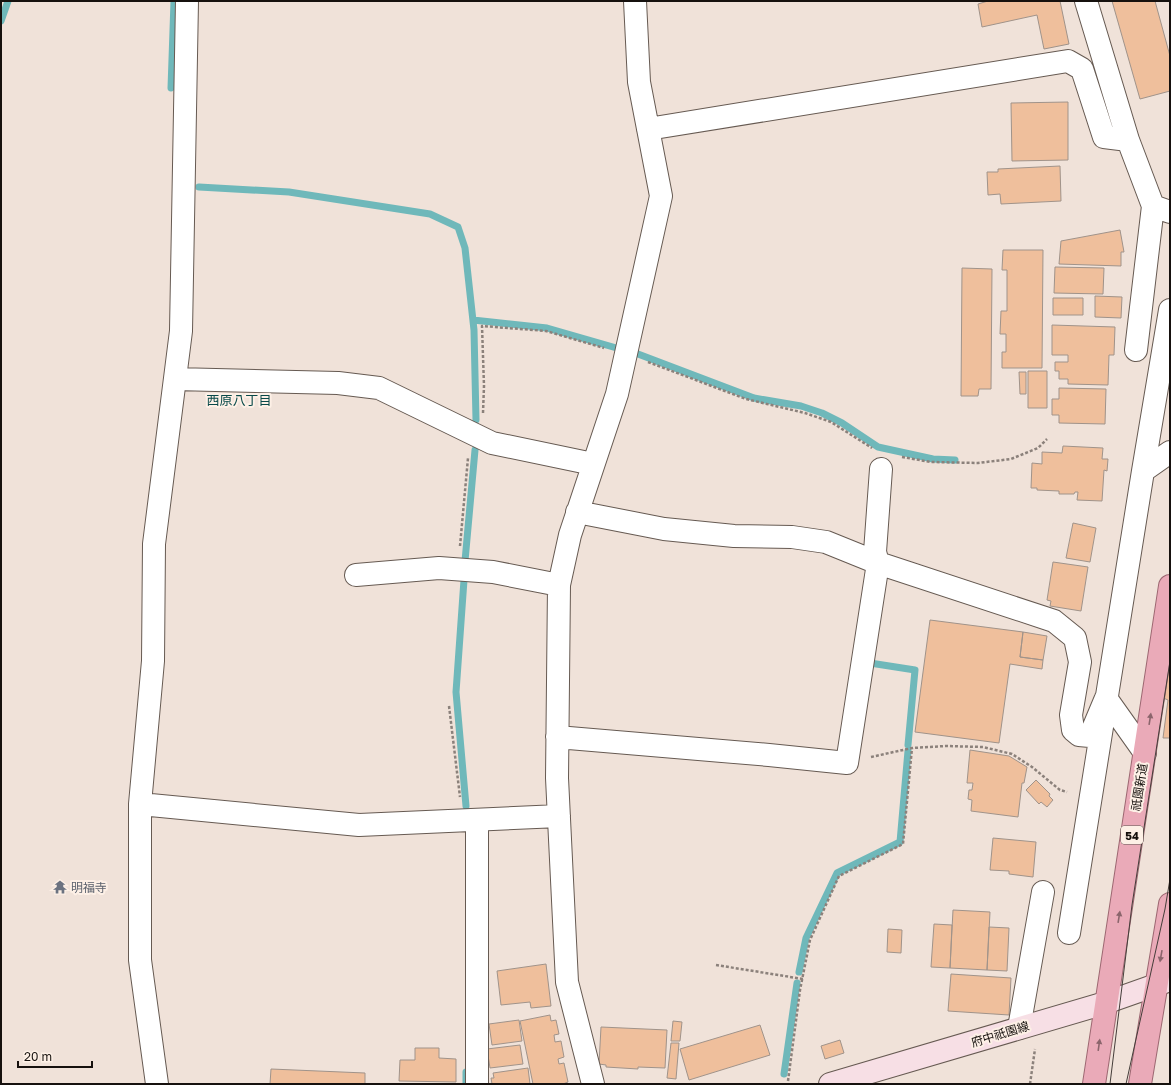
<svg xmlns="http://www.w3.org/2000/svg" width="1171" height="1085" font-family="'Golos Text','Noto Sans JP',sans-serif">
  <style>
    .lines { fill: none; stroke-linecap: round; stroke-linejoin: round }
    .stream { stroke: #6fb8ba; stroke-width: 7 }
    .building { fill: #efbf9c; stroke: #a0938a }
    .minor-casing { stroke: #665a52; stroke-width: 24 }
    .secondary-casing { stroke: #665a52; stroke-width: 24 }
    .trunk-casing { stroke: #9c6771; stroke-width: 24 }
    .path { stroke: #8b817b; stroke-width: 2.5; stroke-dasharray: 3 2; stroke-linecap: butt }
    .minor { stroke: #fff; stroke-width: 22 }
    .secondary { stroke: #f7dfe5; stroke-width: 22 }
    .trunk { stroke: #eaaab8; stroke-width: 22 }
    .tram { stroke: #443d39; stroke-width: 1 }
    .oneway { fill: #8b656c }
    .labels { text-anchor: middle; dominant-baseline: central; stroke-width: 4; stroke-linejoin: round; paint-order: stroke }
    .shield { fill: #fdf0e6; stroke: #5b544f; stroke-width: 1 }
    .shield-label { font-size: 11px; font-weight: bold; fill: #16110e }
    .street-label { font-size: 12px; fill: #16110e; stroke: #fdf0e6 }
    .worship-label { font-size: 12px; fill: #5b616d; stroke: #fdf0e6; text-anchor: start }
    .neighbourhood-label { font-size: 13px; fill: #084949; stroke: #fdf0e6 }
  </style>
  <rect width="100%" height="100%" fill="#f0e2d9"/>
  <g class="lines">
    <path class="stream" d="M 1,21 L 8,1
      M 171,88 L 174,1
      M 199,187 L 289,192 L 430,214 L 458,227 L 465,248 L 474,330 L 476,420
      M 473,320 L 547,328 L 620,349
      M 638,354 L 754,398 L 801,406 L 822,413 L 842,423 L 878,447 L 933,459 L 955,460
      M 465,561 L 475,450
      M 464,580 L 456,692 L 466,806
      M 871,658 L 870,663 L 915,670 L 908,745
      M 799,972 L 806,938 L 837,873 L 900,842 L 908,751
      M 784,1074 L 797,983
      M 466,1084 L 466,1072"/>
  </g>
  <path class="building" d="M 988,1 L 1060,1 L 1069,44 L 1044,49 L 1037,15 L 982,27 L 978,4 Z
    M 1112,1 L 1155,1 L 1170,56 L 1170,91 L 1140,99 Z
    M 1068,102 L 1068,160 L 1012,161 L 1011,103 Z
    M 1060,166 L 1061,201 L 1001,204 L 1000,194 L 988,195 L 987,172 L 998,172 L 998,169 Z
    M 1120,230 L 1124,252 L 1121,252 L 1121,266 L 1059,264 L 1061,241 Z
    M 1003,250 L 1043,250 L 1042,368 L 1002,368 L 1002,352 L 1006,352 L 1006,334 L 1000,334 L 1001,311 L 1007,311 L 1007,270 L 1002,270 Z
    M 1055,267 L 1104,268 L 1103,294 L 1054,293 Z
    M 962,268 L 992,269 L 991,389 L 979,389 L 978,396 L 961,396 Z
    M 1095,296 L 1122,297 L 1121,318 L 1095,317 Z
    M 1053,298 L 1083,298 L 1083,315 L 1053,315 Z
    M 1052,325 L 1115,327 L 1114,355 L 1109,355 L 1108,385 L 1068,384 L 1068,379 L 1059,379 L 1059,371 L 1055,371 L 1055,362 L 1068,362 L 1068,355 L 1052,355 Z
    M 1028,371 L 1047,371 L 1047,408 L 1028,408 Z
    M 1019,372 L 1026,372 L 1026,394 L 1020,394 Z
    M 1059,388 L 1106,389 L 1105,424 L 1059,423 L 1059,415 L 1052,415 L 1052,399 L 1059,399 Z
    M 1063,446 L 1103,448 L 1102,459 L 1108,459 L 1107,471 L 1104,470 L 1102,501 L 1077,500 L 1078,492 L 1075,492 L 1074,494 L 1059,494 L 1059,491 L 1037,490 L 1037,488 L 1031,488 L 1032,463 L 1042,464 L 1042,452 L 1062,453 Z
    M 1073,523 L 1096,528 L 1090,562 L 1066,558 Z
    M 1053,562 L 1088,567 L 1081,611 L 1050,606 L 1051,601 L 1047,600 Z
    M 1170,602 L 1170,738 L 1163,738 L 1168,700 L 1161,697 Z
    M 930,620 L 1023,632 L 1020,657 L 1043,660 L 1042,669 L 1010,664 L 999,743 L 915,732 Z
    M 1023,632 L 1047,636 L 1043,660 L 1020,657 Z
    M 970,750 L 1009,756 L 1027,767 L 1024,783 L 1022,783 L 1018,817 L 971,811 L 972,800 L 968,799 L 969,790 L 972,790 L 973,783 L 967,783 Z
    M 1036,780 L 1050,794 L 1049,796 L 1053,800 L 1047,807 L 1041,802 L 1039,804 L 1026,790 Z
    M 993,838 L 1036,842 L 1033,877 L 1009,874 L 1009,871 L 990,870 Z
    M 953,910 L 990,912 L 987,970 L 950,968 Z
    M 934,924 L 952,925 L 950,968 L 931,967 Z
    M 989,927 L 1009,928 L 1007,971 L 987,970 Z
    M 888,929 L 902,930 L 901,953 L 887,952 Z
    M 546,964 L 551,1006 L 531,1008 L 530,1002 L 501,1005 L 497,971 Z
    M 951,974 L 1011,978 L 1009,1015 L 948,1011 Z
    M 550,1015 L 551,1021 L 556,1020 L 559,1034 L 554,1035 L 555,1042 L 561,1041 L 564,1057 L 558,1059 L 559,1064 L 564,1063 L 568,1082 L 563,1084 L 533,1084 L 520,1021 Z
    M 519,1020 L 522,1041 L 492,1045 L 489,1024 Z
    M 673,1021 L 682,1022 L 680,1041 L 671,1041 Z
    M 760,1025 L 770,1055 L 689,1080 L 680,1049 Z
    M 601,1027 L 667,1030 L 665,1068 L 638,1067 L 638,1069 L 606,1067 L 606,1065 L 599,1064 Z
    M 840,1040 L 844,1053 L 825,1059 L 821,1046 Z
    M 671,1043 L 679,1043 L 676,1079 L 667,1078 Z
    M 520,1045 L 523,1064 L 490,1068 L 487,1049 Z
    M 415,1048 L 439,1048 L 439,1058 L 456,1059 L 456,1082 L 399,1081 L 400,1060 L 415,1060 Z
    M 528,1068 L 530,1084 L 492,1084 L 491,1078 L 494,1078 L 493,1073 Z
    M 271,1069 L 365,1073 L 365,1084 L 270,1084 Z"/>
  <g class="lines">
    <g class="minor-casing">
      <path id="minor" d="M 1086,1 L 1128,140 L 1153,206 L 1170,212
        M 648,129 L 1068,61 L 1082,69 L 1104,137 L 1128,140
        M 1136,350 L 1153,206
        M 175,379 L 338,383 L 379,388 L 492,443 L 593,464
        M 1143,471 L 1170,452
        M 577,512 L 664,529 L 734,536 L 792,537 L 826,542 L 878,563 L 1054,621 L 1075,638 L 1080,662 L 1071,715 L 1073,730 L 1079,735 L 1090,736 L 1106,698
        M 356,575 L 439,568 L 493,572 L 559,585
        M 1106,698 L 1145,753
        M 557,737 L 769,755 L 847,763 L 878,563 L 875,552 L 881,469
        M 140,804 L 359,825 L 559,816
        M 1069,933 L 1143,471 L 1170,310
        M 1019,1028 L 1043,892
        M 157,1084 L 140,960 L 140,804 L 153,661 L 154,544 L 181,331 L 187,1
        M 477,1084 L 477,820
        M 593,1084 L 567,982 L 557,778 L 559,585 L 570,535 L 617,394 L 661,196 L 639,82 L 635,1"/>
    </g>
    <g class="secondary-casing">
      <path id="secondary" d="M 830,1084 L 1105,1003 L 1170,980"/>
    </g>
    <g class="trunk-casing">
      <path id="trunk" d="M 1094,1084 L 1170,586
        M 1140,1084 L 1170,904"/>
    </g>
    <path class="path" d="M 648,362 L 746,399 L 805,413 L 831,422 L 872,448
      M 483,413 L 484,386 L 482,326 L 546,331 L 604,348
      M 902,457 L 931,462 L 978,463 L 1011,459 L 1038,448 L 1047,439
      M 460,546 L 468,458
      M 449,706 L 460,797
      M 871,757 L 912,748 L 946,746 L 983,747 L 1012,754 L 1032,767 L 1060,790 L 1067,792
      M 716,965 L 803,979
      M 788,1081 L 800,990 L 810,940 L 839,876 L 903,844 L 912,748
      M 1030,1084 L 1035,1049"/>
    <use href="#minor" class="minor"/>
    <use href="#secondary" class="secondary"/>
    <use href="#trunk" class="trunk"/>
    <path class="tram" d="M 1110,1084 L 1132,905 L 1170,661
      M 1126,1084 L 1165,909 L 1170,879"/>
  </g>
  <defs><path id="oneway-solid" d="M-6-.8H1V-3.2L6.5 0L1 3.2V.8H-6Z"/></defs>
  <g class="oneway">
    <use href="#oneway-solid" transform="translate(1150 719) rotate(-81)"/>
    <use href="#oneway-solid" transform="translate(1119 917) rotate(-81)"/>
    <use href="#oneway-solid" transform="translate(1161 956) rotate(100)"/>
    <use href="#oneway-solid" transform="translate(1099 1045) rotate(-82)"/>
  </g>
  <defs>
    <g id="temple-bare" transform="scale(1.08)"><path d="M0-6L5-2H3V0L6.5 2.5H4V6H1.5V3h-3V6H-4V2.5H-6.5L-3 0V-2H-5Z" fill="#6b7280" stroke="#fdf0e6" stroke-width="2.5" paint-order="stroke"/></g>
  </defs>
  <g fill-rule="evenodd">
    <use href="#temple-bare" x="60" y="887"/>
  </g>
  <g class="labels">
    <rect class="shield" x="1121" y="826" width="22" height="18" rx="3"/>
    <g class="shield-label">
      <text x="1132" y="835">54</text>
    </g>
    <g class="street-label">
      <text transform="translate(1139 787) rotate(-81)">祇園新道</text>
      <text transform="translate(1000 1034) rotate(-17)">府中祇園線</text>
    </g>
    <g class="worship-label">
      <text x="71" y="887">明福寺</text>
    </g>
    <g class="neighbourhood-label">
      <text x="239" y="400">西原八丁目</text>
    </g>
  </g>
  <rect width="1171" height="1085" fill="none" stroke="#16110e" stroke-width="4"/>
  <path d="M18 1061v6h74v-6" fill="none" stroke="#16110e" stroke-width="2"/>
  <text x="24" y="1061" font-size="12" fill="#16110e" stroke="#fdf0e6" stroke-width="3" paint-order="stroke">20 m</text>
</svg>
